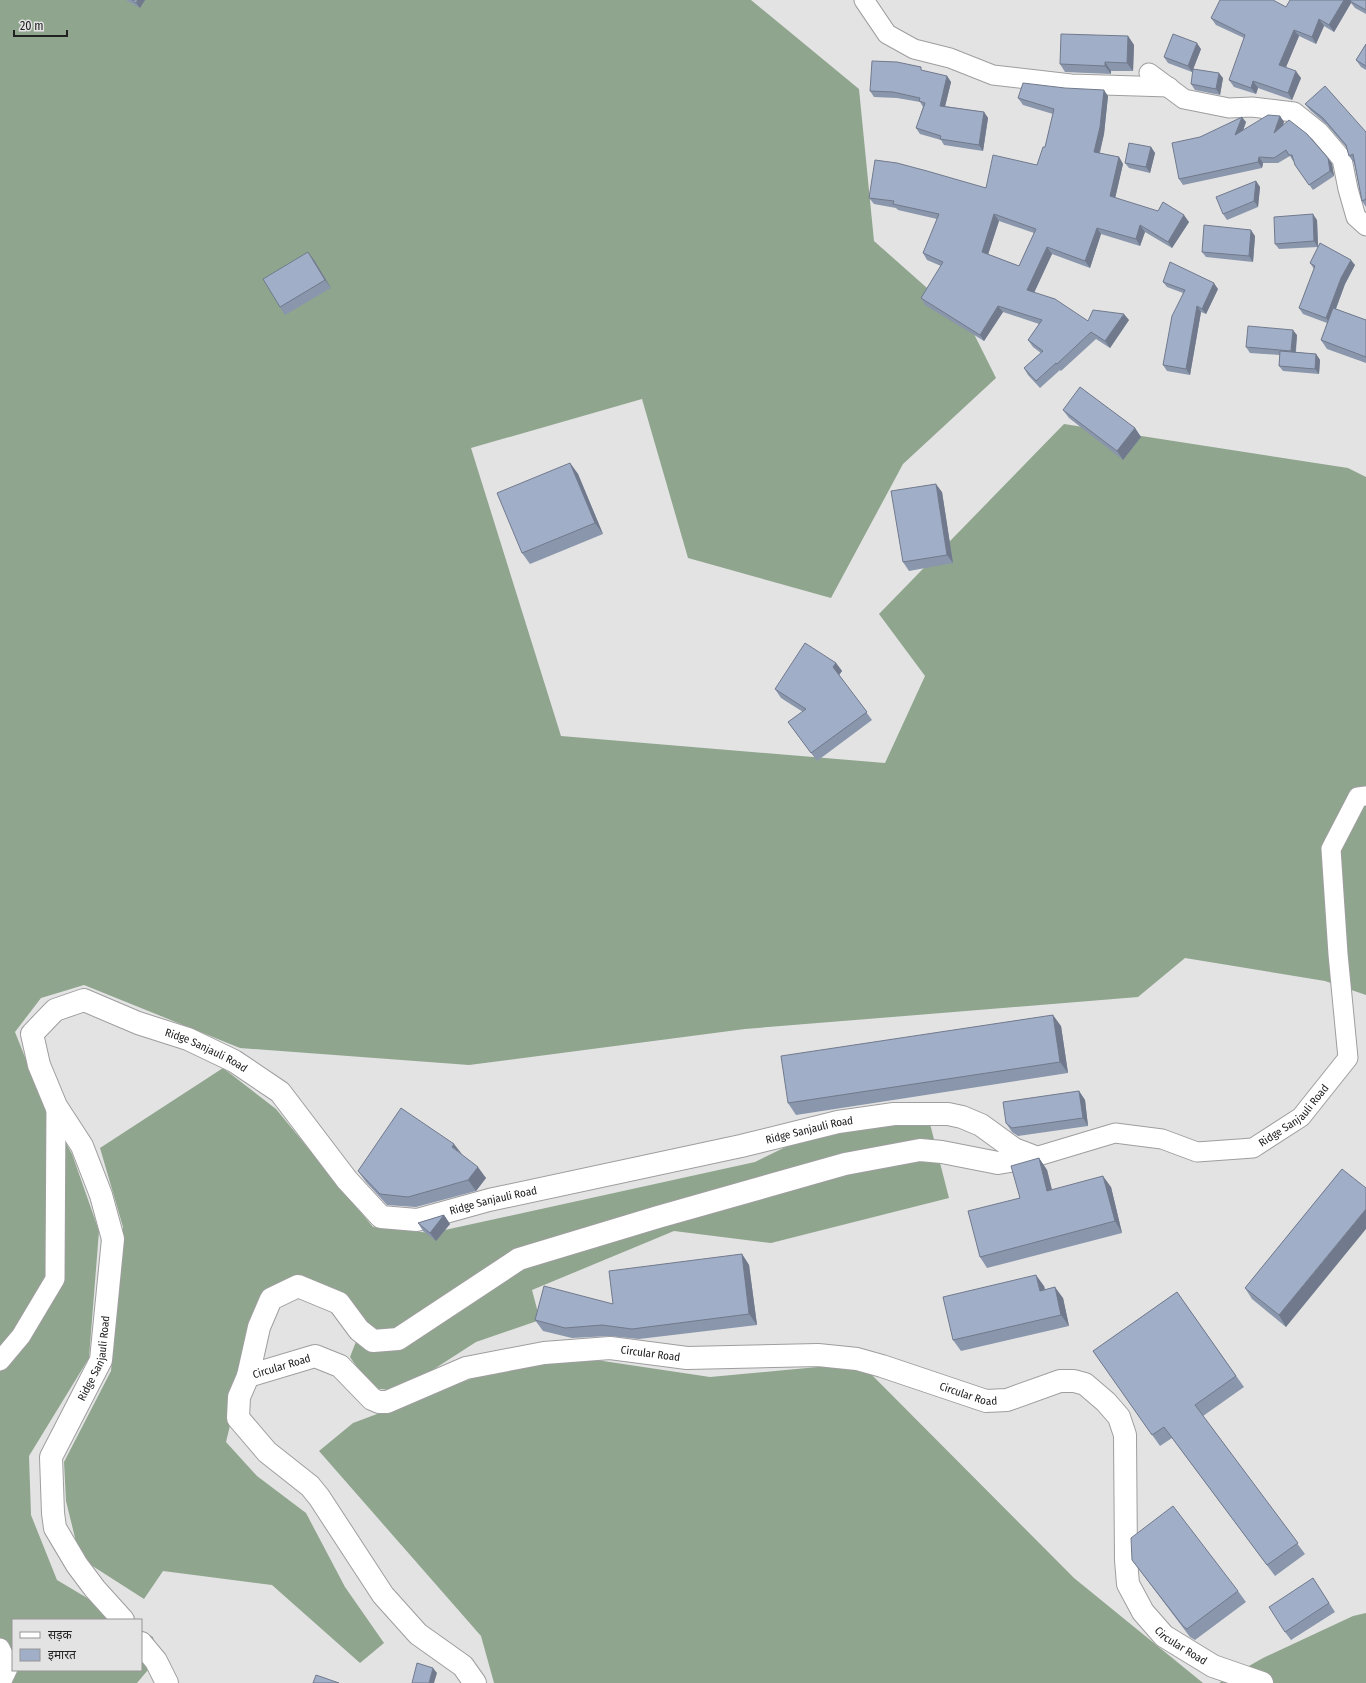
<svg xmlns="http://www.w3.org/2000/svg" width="1366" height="1683" font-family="'Fira Sans Condensed','Noto Sans Devanagari',sans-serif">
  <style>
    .forest { fill: #90a58e }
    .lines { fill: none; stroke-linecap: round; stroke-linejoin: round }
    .street-casing { stroke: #9e9e9f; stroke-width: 21 }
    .secondary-casing { stroke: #9e9e9f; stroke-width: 24 }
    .primary-casing { stroke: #9e9e9f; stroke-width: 24 }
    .street { stroke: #fff; stroke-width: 19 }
    .secondary { stroke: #fff; stroke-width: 22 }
    .primary { stroke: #fff; stroke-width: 22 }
    .wall { fill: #8a96ac; fill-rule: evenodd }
    .shaded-wall { fill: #717a8c }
    .building { fill: #a1aec8; stroke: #717a8c; fill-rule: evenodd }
    .labels { text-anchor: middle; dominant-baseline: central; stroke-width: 4; stroke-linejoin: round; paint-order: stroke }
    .street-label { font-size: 11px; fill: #212122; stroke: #e3e3e4 }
  </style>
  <rect width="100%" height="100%" fill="#e3e3e4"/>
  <path class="forest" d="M 0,0 L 751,0 L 859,89 L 874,241 L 970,326 L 996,378 L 903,464 L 831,598 L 688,558 L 642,399 L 471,448 L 561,736 L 885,763 L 925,676 L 879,614 L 1064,424 L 1348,468 L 1366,477 L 1366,995 L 1325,981 L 1185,958 L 1138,997 L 745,1029 L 469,1065 L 240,1048 L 84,985 L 41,998 L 15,1032 L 42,1100 L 72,1154 L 99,1231 L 89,1358 L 29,1456 L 31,1515 L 57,1580 L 124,1620 L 13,1620 L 13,1670 L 141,1670 L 141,1630 L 153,1637 L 158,1658 L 137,1683 L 0,1683 Z
    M 223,1068 L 276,1109 L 373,1227 L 431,1233 L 755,1162 L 845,1118 L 928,1116 L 949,1198 L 771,1243 L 674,1231 L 532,1290 L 540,1320 L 476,1342 L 400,1391 L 371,1388 L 350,1357 L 364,1321 L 339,1292 L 262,1293 L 226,1442 L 257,1476 L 306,1513 L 345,1587 L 384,1643 L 360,1663 L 272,1585 L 163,1571 L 144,1599 L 80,1558 L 66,1501 L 64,1462 L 111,1371 L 123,1227 L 100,1148 Z
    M 543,1352 L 710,1377 L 860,1363 L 1074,1578 L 1203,1683 L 494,1683 L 481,1636 L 319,1451 L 353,1423 Z
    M 1366,1613 L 1366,1683 L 1219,1683 L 1263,1658 L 1353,1616 Z"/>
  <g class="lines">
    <g class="street-casing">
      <g id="street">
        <path d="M 864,0 L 887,34 L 914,49 L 950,58 L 993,75 L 1071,84 L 1169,87"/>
        <path d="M 1149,73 L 1184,99 L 1229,108 L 1252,107 L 1294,112 L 1319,132 L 1342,159 L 1348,189 L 1356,217 L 1366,226"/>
        <path id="s1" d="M 1035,1157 L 1115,1133 L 1162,1139 L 1197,1152 L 1253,1148 L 1301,1117 L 1348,1058 L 1338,954 L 1331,849 L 1358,797 L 1366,796"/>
        <path d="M 0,1361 L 21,1336 L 55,1279 L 56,1106"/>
        <path d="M 0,1648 L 9,1666 L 1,1683"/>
      </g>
    </g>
    <g class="secondary-casing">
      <g id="secondary">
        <path d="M 248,1376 L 259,1327 L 271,1299 L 298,1286 L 339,1303 L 359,1330 L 373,1341 L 398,1339 L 519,1259 L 658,1217 L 845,1164 L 920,1150 L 942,1152 L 998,1163 L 1033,1157"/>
        <path id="s2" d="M 123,1620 L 95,1589 L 77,1565 L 55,1528 L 53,1513 L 51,1457 L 101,1360 L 113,1239 L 101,1195 L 82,1146 L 56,1106 L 39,1065 L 32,1034 L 55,1010 L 84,1000 L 138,1023 L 188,1039 L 234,1061 L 280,1092 L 347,1180 L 381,1217 L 417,1220 L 489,1200 L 741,1146 L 838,1122 L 894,1114 L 948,1114 L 962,1117 L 981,1125 L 1014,1149 L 1035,1157"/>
        <path d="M 141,1643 L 156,1661 L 167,1683"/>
      </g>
    </g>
    <g class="primary-casing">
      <g id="primary">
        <path id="s3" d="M 475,1683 L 463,1666 L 418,1634 L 383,1595 L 319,1497 L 310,1486 L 267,1452 L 238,1418 L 239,1397 L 248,1376 L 315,1356 L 340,1366 L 372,1399 L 379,1402 L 387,1402 L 466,1368 L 544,1353 L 610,1348 L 687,1358 L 818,1355 L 857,1359 L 882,1366 L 986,1401 L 1007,1400 L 1060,1381 L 1074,1381 L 1085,1384 L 1106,1402 L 1119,1417 L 1125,1435 L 1126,1560 L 1128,1584 L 1143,1612 L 1164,1636 L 1213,1666 L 1262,1683"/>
      </g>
    </g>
    <use href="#street" class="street"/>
    <use href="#secondary" class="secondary"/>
    <use href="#primary" class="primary"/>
  </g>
  <path class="wall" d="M 126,0 L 145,0 L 140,8 Z
    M 1366,0 L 1366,14 L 1355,8 L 1351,3 L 1334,32 L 1324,26 L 1316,44 L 1299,36 L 1286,67 L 1301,78 L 1292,100 L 1258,88 L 1256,94 L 1234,87 L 1229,80 L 1244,38 L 1216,25 L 1211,18 L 1286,7 L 1350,1 Z
    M 1128,36 L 1134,45 L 1133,71 L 1111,71 L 1111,74 L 1065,72 L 1060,64 Z
    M 1366,44 L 1366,70 L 1361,67 L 1356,60 Z
    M 1201,49 L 1192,72 L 1168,63 L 1164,57 Z
    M 924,71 L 947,76 L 951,82 L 945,106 L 984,112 L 988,118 L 983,151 L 944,145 L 941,140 L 920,134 L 916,128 L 923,107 L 920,102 L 897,98 L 874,97 L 870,91 Z
    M 1223,78 L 1220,95 L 1195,90 L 1191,84 Z
    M 1108,96 L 1104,134 L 1100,153 L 1119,157 L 1123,164 L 1115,198 L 1189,222 L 1172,248 L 1145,232 L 1140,246 L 1101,234 L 1090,268 L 1052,254 L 1034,293 L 1088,321 L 1129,320 L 1110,348 L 1096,339 L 1061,371 L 1060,370 L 1040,388 L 1028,375 L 1024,368 L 1041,353 L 1033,347 L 1028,340 L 1039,324 L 1003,312 L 984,341 L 925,305 L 921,298 L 941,266 L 927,260 L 923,253 L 937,219 L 898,210 L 896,208 L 874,204 L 869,198 L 986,188 L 1037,165 L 1045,147 L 1053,114 L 1023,105 L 1018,98 ZM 999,221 L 1034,233 L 1019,266 L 988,254 Z
    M 1305,104 L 1366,132 L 1366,207 L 1362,201 L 1354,163 L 1349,156 L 1346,147 L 1327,125 L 1310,110 Z
    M 1280,116 L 1284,122 L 1283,125 L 1328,158 L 1332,164 L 1334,176 L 1313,190 L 1295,165 L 1294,161 L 1293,161 L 1290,156 L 1278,163 L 1263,163 L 1262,168 L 1183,185 L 1179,179 L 1200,137 L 1246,122 L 1243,131 Z
    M 1151,147 L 1155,153 L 1150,173 L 1129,168 L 1125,163 Z
    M 1256,181 L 1260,187 L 1258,207 L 1227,220 L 1223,214 Z
    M 1317,220 L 1318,246 L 1355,265 L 1345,284 L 1336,309 L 1366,320 L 1366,363 L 1327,349 L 1321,340 L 1327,323 L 1303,314 L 1299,308 L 1314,269 L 1310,263 L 1318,247 L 1279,249 L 1275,244 Z
    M 1255,236 L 1253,262 L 1206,257 L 1202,252 Z
    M 314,260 L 331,288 L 285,315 L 280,307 Z
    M 1163,282 L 1218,289 L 1206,314 L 1201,312 L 1190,375 L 1167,371 L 1163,365 L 1183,293 L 1167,287 Z
    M 1297,335 L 1296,352 L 1316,354 L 1320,360 L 1319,374 L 1283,371 L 1279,366 L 1280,355 L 1250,353 L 1246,347 Z
    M 1063,410 L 1135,428 L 1141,437 L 1123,460 L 1069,418 Z
    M 570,463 L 578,474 L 603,534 L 530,564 L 522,553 Z
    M 942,492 L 953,563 L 909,571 L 903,562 Z
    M 836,663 L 842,671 L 839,675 L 872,720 L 817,761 L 788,722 L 803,712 L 781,698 L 775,689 Z
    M 1061,1026 L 1068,1073 L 796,1115 L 788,1103 Z
    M 1079,1091 L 1085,1100 L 1088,1126 L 1018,1136 L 1012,1132 L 1006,1123 Z
    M 461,1154 L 486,1178 L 476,1191 L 416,1207 L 387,1205 L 366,1182 L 358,1171 Z
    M 1039,1158 L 1047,1170 L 1052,1190 L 1111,1187 L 1122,1233 L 987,1268 L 980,1257 L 1020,1198 Z
    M 1342,1169 L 1286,1327 L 1252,1299 L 1245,1288 Z
    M 444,1215 L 450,1224 L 436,1241 L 423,1231 L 418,1223 Z
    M 742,1254 L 749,1265 L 757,1325 L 639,1339 L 609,1336 L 572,1338 L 543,1331 L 535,1320 L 613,1304 Z
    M 1044,1286 L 1045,1290 L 1063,1298 L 1069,1326 L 961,1351 L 953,1340 Z
    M 1177,1292 L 1244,1387 L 1203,1416 L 1305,1554 L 1275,1576 L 1172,1438 L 1160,1446 L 1093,1351 Z
    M 1132,1560 L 1238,1591 L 1246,1602 L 1195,1640 L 1190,1637 Z
    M 1313,1578 L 1335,1612 L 1291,1640 L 1285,1632 Z"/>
  <path class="shaded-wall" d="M 138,0 L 145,0 L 140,8 L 136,3 Z
    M 1344,0 L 1350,0 L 1351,3 L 1334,32 L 1329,25 Z
    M 1319,19 L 1324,26 L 1316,44 L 1312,37 Z
    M 1294,30 L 1299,36 L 1284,72 L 1279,65 Z
    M 1128,36 L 1134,45 L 1133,71 L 1127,63 Z
    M 1197,43 L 1201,49 L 1192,72 L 1188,66 Z
    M 1105,62 L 1111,71 L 1111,74 L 1105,66 Z
    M 1296,71 L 1301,78 L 1292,100 L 1288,93 Z
    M 1219,73 L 1223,78 L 1220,95 L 1216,89 Z
    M 947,76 L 951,82 L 944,111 L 940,106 Z
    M 1253,81 L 1258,88 L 1256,94 L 1251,88 Z
    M 1104,90 L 1108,96 L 1104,134 L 1098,158 L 1094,152 Z
    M 984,112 L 988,118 L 983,151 L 979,145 Z
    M 1280,116 L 1284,122 L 1278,138 L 1274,133 Z
    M 1242,117 L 1246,122 L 1239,141 L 1235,135 Z
    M 1151,147 L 1155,153 L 1150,173 L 1146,167 Z
    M 1119,157 L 1123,164 L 1114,203 L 1110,196 Z
    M 1259,157 L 1263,163 L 1262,168 L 1258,162 Z
    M 1328,158 L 1332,164 L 1334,176 L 1330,171 Z
    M 1256,181 L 1260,187 L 1258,207 L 1254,201 Z
    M 994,214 L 999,221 L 987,258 L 982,252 Z
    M 1313,214 L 1317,220 L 1318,247 L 1314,241 Z
    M 1184,215 L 1189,222 L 1172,248 L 1168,242 Z
    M 1140,225 L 1145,232 L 1140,246 L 1136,239 Z
    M 1097,228 L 1101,234 L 1090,268 L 1085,261 Z
    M 1251,230 L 1255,236 L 1253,262 L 1249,256 Z
    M 1047,247 L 1052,254 L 1032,297 L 1027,290 Z
    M 308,252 L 314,260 L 331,288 L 325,280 Z
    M 1351,260 L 1355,265 L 1345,284 L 1330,324 L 1326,318 L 1341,278 Z
    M 1214,283 L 1218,289 L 1206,314 L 1202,309 Z
    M 998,306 L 1003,312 L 984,341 L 980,335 Z
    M 1197,306 L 1201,312 L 1190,375 L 1186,369 Z
    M 1124,314 L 1129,320 L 1110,348 L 1105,341 Z
    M 1293,330 L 1297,335 L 1295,356 L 1291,351 Z
    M 1316,354 L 1320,360 L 1319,374 L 1315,369 Z
    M 1135,428 L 1141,437 L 1123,460 L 1117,451 Z
    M 570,463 L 578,474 L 603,534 L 595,523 Z
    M 936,484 L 942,492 L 953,563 L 947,555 Z
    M 836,663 L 842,671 L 839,675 L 833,667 Z
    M 1053,1015 L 1061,1026 L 1068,1073 L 1060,1062 Z
    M 1079,1091 L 1085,1100 L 1088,1126 L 1083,1118 Z
    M 454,1144 L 462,1154 L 452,1147 Z
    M 1039,1158 L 1047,1170 L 1055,1202 L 1047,1191 Z
    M 478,1167 L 486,1178 L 476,1191 L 468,1180 Z
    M 1103,1176 L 1111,1187 L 1122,1233 L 1115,1221 Z
    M 1366,1209 L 1366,1229 L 1286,1327 L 1279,1315 Z
    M 444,1215 L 450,1224 L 436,1241 L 430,1233 Z
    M 742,1254 L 749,1265 L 757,1325 L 749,1314 Z
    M 1036,1275 L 1044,1286 L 1048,1302 L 1040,1291 Z
    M 1055,1287 L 1063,1298 L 1069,1326 L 1061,1315 Z
    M 433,1668 L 437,1673 L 434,1683 L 429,1683 Z"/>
  <path class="building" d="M 132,0 L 138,0 L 136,3 Z
    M 1220,0 L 1273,0 L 1286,7 L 1290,0 L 1344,0 L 1329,25 L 1319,19 L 1312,37 L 1294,30 L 1279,65 L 1296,71 L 1288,93 L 1253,81 L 1251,88 L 1229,80 L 1245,35 L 1211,18 Z
    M 1351,0 L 1366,0 L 1366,10 L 1350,1 Z
    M 1061,34 L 1128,36 L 1127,63 L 1105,62 L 1105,66 L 1060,64 Z
    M 1173,34 L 1197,43 L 1188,66 L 1164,57 Z
    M 1366,44 L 1366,66 L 1356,60 Z
    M 872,61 L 897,62 L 921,67 L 921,70 L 947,76 L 940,106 L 984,112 L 979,145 L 940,139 L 941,136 L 916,128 L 925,103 L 919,101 L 920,98 L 893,92 L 870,91 Z
    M 1193,69 L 1219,73 L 1216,89 L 1191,84 Z
    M 1023,83 L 1065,88 L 1104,90 L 1100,127 L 1094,152 L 1119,157 L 1110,196 L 1158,211 L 1163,202 L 1184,215 L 1168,242 L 1140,225 L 1136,239 L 1097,228 L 1085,261 L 1047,247 L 1027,290 L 1055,299 L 1088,321 L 1093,310 L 1124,314 L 1105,341 L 1091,332 L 1057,364 L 1056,363 L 1036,381 L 1024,368 L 1043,351 L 1028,340 L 1042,320 L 998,306 L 980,335 L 921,298 L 943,262 L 923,253 L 939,214 L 893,204 L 894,201 L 869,198 L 875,160 L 897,163 L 927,171 L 986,188 L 993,155 L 1037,165 L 1043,147 L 1045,147 L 1054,109 L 1018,98 ZM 994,214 L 1036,229 L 1019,266 L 982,252 Z
    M 1325,86 L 1366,132 L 1366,199 L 1362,201 L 1353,154 L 1349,156 L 1346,145 L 1323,118 L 1305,104 Z
    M 1268,115 L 1280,116 L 1274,133 L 1289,120 L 1307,134 L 1328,158 L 1330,171 L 1309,185 L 1295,165 L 1292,155 L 1289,155 L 1286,150 L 1274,158 L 1259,157 L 1258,162 L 1179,179 L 1172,143 L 1200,137 L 1242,117 L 1235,135 Z
    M 1129,143 L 1151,147 L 1146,167 L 1125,163 Z
    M 1256,181 L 1254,201 L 1223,214 L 1216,197 Z
    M 1313,214 L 1314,241 L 1275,244 L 1274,217 Z
    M 1204,225 L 1251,230 L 1249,256 L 1202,252 Z
    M 1320,243 L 1351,260 L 1341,278 L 1326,318 L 1299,308 L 1315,266 L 1310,263 Z
    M 308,252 L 325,280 L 280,307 L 263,279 Z
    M 1170,262 L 1214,283 L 1202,309 L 1197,306 L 1186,369 L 1163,365 L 1172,316 L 1185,290 L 1163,282 Z
    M 1333,308 L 1366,320 L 1366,357 L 1321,340 Z
    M 1248,326 L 1293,330 L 1291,351 L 1246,347 Z
    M 1280,351 L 1316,354 L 1315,369 L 1279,366 Z
    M 1080,387 L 1135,428 L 1117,451 L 1063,410 Z
    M 570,463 L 595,523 L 522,553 L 497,493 Z
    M 936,484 L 947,555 L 903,562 L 891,491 Z
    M 805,643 L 836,663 L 833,667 L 867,712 L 811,753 L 788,722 L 806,709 L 775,689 Z
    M 1053,1015 L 1060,1062 L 788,1103 L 781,1056 Z
    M 1079,1091 L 1083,1118 L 1012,1128 L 1006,1123 L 1003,1102 Z
    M 401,1108 L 454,1144 L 452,1147 L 478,1167 L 468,1180 L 408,1197 L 380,1194 L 358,1171 Z
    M 1039,1158 L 1047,1191 L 1103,1176 L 1115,1221 L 980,1257 L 968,1211 L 1020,1198 L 1011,1166 Z
    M 1342,1169 L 1366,1188 L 1366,1209 L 1279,1315 L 1245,1288 Z
    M 444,1215 L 430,1233 L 418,1223 Z
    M 742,1254 L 749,1314 L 632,1329 L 602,1325 L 565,1328 L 535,1320 L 544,1286 L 613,1304 L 609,1271 Z
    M 1036,1275 L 1040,1291 L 1055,1287 L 1061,1315 L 953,1340 L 943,1297 Z
    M 1177,1292 L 1236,1376 L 1195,1405 L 1298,1543 L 1267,1565 L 1164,1427 L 1152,1435 L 1093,1351 Z
    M 1173,1506 L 1238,1591 L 1187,1629 L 1183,1626 L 1132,1560 L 1131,1538 Z
    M 1313,1578 L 1329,1603 L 1285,1632 L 1269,1607 Z
    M 417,1663 L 433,1668 L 429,1683 L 412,1683 Z
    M 316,1675 L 339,1683 L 313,1683 Z"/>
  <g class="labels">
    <g class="street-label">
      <text stroke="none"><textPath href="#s2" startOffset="835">Ridge Sanjauli Road</textPath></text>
      <text stroke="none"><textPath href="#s1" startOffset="277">Ridge Sanjauli Road</textPath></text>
      <text stroke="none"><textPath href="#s2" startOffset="1520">Ridge Sanjauli Road</textPath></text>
      <text stroke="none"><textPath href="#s2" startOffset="1196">Ridge Sanjauli Road</textPath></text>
      <text stroke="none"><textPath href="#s3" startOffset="834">Circular Road</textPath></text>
      <text stroke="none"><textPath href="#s2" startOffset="295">Ridge Sanjauli Road</textPath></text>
      <text stroke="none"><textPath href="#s3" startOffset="438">Circular Road</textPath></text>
      <text stroke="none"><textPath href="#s3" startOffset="1158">Circular Road</textPath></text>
      <text stroke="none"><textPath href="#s3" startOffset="1578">Circular Road</textPath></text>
    </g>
  </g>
  <rect x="12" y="1619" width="130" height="52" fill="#e3e3e4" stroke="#959596"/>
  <rect x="20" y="1632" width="20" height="6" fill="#ffffff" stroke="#959596"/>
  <text x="48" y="1639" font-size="12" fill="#212122">सड़क</text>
  <rect x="20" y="1649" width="20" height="12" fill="#a1aec8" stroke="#959596"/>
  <text x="48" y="1659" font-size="12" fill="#212122">इमारत</text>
  <path d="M14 30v6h53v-6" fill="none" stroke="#212122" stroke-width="2"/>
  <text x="20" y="30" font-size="12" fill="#212122" stroke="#e3e3e4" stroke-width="3" paint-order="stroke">20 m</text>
</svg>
